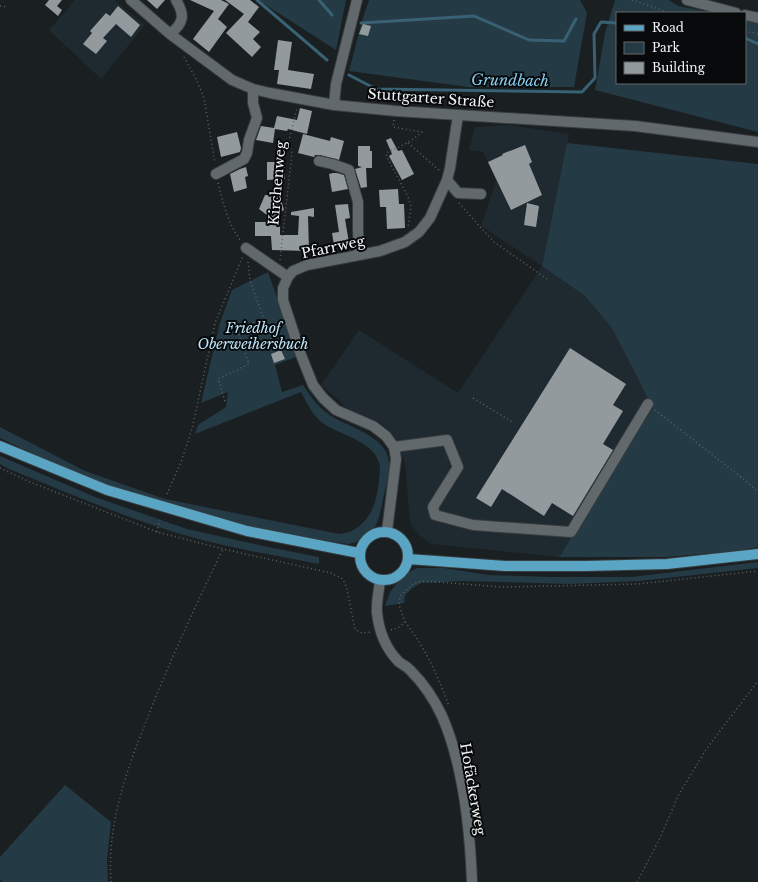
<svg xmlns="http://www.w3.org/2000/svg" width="758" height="882" font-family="'Libre Baskerville',serif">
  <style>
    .built { fill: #1f2a30 }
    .green { fill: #243a45 }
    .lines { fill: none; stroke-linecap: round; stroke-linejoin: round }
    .stream { stroke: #396174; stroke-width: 3 }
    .building { fill: #939a9e }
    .minor-casing { stroke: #383c3e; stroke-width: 12 }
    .major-casing { stroke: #383c3e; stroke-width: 12 }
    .path { stroke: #5e6265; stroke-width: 1.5; stroke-dasharray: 1 3; stroke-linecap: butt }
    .minor { stroke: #62696c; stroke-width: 10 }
    .major { stroke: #5aa4c4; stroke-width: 10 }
    .labels { text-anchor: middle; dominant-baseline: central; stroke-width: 4; stroke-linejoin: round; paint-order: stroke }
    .street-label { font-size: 14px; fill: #eff3f5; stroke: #07090a }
    .park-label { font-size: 14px; font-style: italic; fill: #bde6fb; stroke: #07090a }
    .water-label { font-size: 15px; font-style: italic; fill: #87ccee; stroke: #07090a }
  </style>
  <rect width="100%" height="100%" fill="#1a1f22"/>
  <path class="built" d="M 75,0 L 114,0 L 145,25 L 101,79 L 49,30 Z
    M 509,125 L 569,134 L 542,266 L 585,296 L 613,328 L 653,408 L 559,557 L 431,544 L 418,534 L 410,522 L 405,463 L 395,438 L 389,430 L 378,421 L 350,410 L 321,385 L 359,330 L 458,393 L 542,266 L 481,226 L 496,181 L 483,152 L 469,150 L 475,127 Z"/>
  <path class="green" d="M 258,0 L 346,0 L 336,50 Z
    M 369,0 L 580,0 L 587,13 L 574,87 L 468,87 L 349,71 L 362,21 Z
    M 615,0 L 669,0 L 678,6 L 715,13 L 617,13 L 617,83 L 745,83 L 745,18 L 758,21 L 758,132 L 595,90 L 605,33 Z
    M 567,143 L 758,164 L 758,547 L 737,551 L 665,557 L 559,557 L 653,408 L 612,328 L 585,296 L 542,266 Z
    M 268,272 L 298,356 L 275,365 L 282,392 L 303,385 C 310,395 317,406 327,413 C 344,426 382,434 388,457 C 392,471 384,491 382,505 C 377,529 372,538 349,544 L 260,531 L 99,485 L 0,438 L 0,427 L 85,471 L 165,499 L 339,534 C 355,533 365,523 372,510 C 376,501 378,490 379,480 C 379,476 380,472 380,468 C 378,442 342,436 324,424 C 313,417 307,403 301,392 L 195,434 L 198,425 L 226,407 L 228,392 L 201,403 L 220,323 L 232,290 Z
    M 0,456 L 95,497 L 187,529 L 268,547 L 319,557 L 319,564 C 268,554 217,546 168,530 C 114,513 61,490 9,469 L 0,464 Z
    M 758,562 L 758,568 L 639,581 L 570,584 L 463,581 L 421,583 L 414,587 L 405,595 L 404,603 L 385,606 L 390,592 L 399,580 L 405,574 L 417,568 L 444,568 L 489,575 L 551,577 L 631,577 Z
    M 65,785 L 111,822 L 107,859 L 108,882 L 3,882 L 0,880 L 0,857 Z"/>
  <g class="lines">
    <path class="stream" d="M 257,0 L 327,60
      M 319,0 L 332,15
      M 361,23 L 474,16 L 529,40 L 564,41 L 576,19
      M 745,38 L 758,44
      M 349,75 L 376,89 L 582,92 L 595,78 L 594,34 L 601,22 L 617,23"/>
  </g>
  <path class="building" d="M 49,0 L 62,0 L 57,6 L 62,10 L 58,16 L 45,5 Z
    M 147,0 L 165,0 L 157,9 Z
    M 190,0 L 221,0 L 229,4 L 218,19 L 227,27 L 209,52 L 193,39 L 214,11 Z
    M 225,0 L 250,0 L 259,7 L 248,22 L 260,32 L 253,39 L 261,47 L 252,57 L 226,33 L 244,14 Z
    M 118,6 L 140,25 L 131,37 L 116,24 L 103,38 L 107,41 L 96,54 L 83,44 L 92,33 L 90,31 L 106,13 L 110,16 Z
    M 363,24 L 371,26 L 368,36 L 359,34 Z
    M 278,40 L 292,42 L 288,70 L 314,74 L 311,89 L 277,84 L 279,70 L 274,70 Z
    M 300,108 L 312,111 L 307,134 L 288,129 L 287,131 L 275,129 L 273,143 L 256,140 L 261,126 L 274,128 L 277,116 L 297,120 Z
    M 237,132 L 241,148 L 240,152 L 221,157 L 217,137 Z
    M 303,134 L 330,141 L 331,137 L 344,141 L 339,160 L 320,155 L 315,155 L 314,157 L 298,153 Z
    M 391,138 L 398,151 L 402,150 L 414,174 L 402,180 L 389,156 L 392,154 L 386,140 Z
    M 525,145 L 532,162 L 529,164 L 542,195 L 511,210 L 488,162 L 503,155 L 502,154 Z
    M 358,146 L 370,146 L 370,151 L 372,151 L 372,168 L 366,168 L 367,187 L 361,188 L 355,169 L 362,167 L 358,166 Z
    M 267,162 L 285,162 L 285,179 L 267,180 Z
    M 246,167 L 248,176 L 245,177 L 247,188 L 234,192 L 230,174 L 240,169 Z
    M 333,173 L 337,173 L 344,175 L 348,189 L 332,192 L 329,174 Z
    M 398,189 L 399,204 L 404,204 L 405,228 L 387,229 L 386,207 L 380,207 L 379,190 Z
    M 265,195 L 280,196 L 284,210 L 280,212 L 280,235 L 298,235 L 299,216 L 291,215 L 291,212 L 314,208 L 314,217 L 308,216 L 309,251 L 272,250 L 271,236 L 255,236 L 255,222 L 276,222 L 259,209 Z
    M 527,203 L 539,206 L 536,227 L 524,225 Z
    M 348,204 L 350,218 L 345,219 L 349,243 L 334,245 L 332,233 L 339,232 L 335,205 Z
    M 570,348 L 626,384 L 613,405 L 623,411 L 603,444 L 613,450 L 573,516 L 552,503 L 544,516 L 502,489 L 491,507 L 476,498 Z
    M 281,350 L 285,359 L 274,363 L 271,354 Z"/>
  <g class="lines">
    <g class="minor-casing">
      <path id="minor" d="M 131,0 L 170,34 L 232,80 L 253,89 L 270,93 L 334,105 L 396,111 L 635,126 L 758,142
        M 687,0 L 736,13
        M 745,15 L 758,18
        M 170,34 C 184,23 185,15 176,0
        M 334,105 L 336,84 L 357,0
        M 319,161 L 332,164 L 349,170 L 358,202 L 358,230 L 359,255
        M 216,174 L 244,159 L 247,153 L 249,140 L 257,118 L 253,103 L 253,89
        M 447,180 L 458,193 L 481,194
        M 246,248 L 288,277
        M 394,447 L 447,440 L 458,467 L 433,507 L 435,515 L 473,525 L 571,532 L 648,404
        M 387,531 L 396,459 L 394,447 L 386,436 L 373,426 L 336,410 L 323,398 L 313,385 L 301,355 L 283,300 L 283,288 L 288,277 L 293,271 L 307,265 L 380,251 L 405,242 L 419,232 L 430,218 L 447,180 L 450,168 L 458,115
        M 380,580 C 379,591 376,603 377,613 C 379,631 386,649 399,662 C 403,665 408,667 411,671 C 424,684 434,699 442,716 C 463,764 470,830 472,882"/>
    </g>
    <g class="major-casing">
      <path id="major" d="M 0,446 L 107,490 L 247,531 L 359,553
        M360 556a24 24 0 1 1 48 0a24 24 0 1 1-48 0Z
        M 408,559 L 505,566 L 586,566 L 667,564 L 758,554"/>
    </g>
    <path class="path" d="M 632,0 L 670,13
      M 0,6 L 8,7
      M 745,31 L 758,34
      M 184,57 L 197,81 L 204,98 L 215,163
      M 394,120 L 393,127 L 422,132 C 411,142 399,147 386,153 L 387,157 L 408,197 L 411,206 L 408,228
      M 408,143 L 440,171
      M 218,183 C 223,203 228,223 240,240
      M 459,203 L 483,230 L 494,242 L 547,279
      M 280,260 L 292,153 L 288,145 L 297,108
      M 248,262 L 250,281 L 275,349 L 282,348
      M 473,398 L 514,423
      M 225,401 L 218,379 L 249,364 L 237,329 L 263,319
      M 655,410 L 746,481 L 758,492
      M 0,468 L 30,482 L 157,532 L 223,549 L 331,573 L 343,579 L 347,589 L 355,629 L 362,633 L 371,632
      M 167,494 L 181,462 L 192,429 L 215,323 L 243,256
      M 157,532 L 160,520
      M 405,622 C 425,647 438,676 449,706
      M 391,630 L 398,628 L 405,622 L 399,605 L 400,596 L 414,583 L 423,581 L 503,587 L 638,584 L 758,571
      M 111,882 C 107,826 125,775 145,724 C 168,664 195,607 223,549
      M 637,882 L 659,840 L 678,796 L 707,748 L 758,681"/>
    <use href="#minor" class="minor"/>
    <use href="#major" class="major"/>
  </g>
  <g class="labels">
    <g class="street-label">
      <text transform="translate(431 98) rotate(4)">Stuttgarter Straße</text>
      <text transform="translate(277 183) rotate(-85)">Kirchenweg</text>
      <text transform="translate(333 247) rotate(-12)">Pfarrweg</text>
      <text transform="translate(473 789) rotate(80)">Hofäckerweg</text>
    </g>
    <g class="park-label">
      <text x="253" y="328">Friedhof<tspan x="253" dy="16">Oberweihersbuch</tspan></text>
    </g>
    <g class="water-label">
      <text transform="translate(510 80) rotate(1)">Grundbach</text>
    </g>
  </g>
  <rect x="616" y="12" width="130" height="72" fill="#07090a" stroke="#646768"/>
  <rect x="624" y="25" width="20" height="6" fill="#5aa4c4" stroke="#646768"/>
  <text x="652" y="32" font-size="12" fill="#eff3f5">Road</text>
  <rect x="624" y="42" width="20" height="12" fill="#243a45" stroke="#646768"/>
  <text x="652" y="52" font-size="12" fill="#eff3f5">Park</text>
  <rect x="624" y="62" width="20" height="12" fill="#939a9e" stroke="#646768"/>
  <text x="652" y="72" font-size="12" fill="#eff3f5">Building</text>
</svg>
